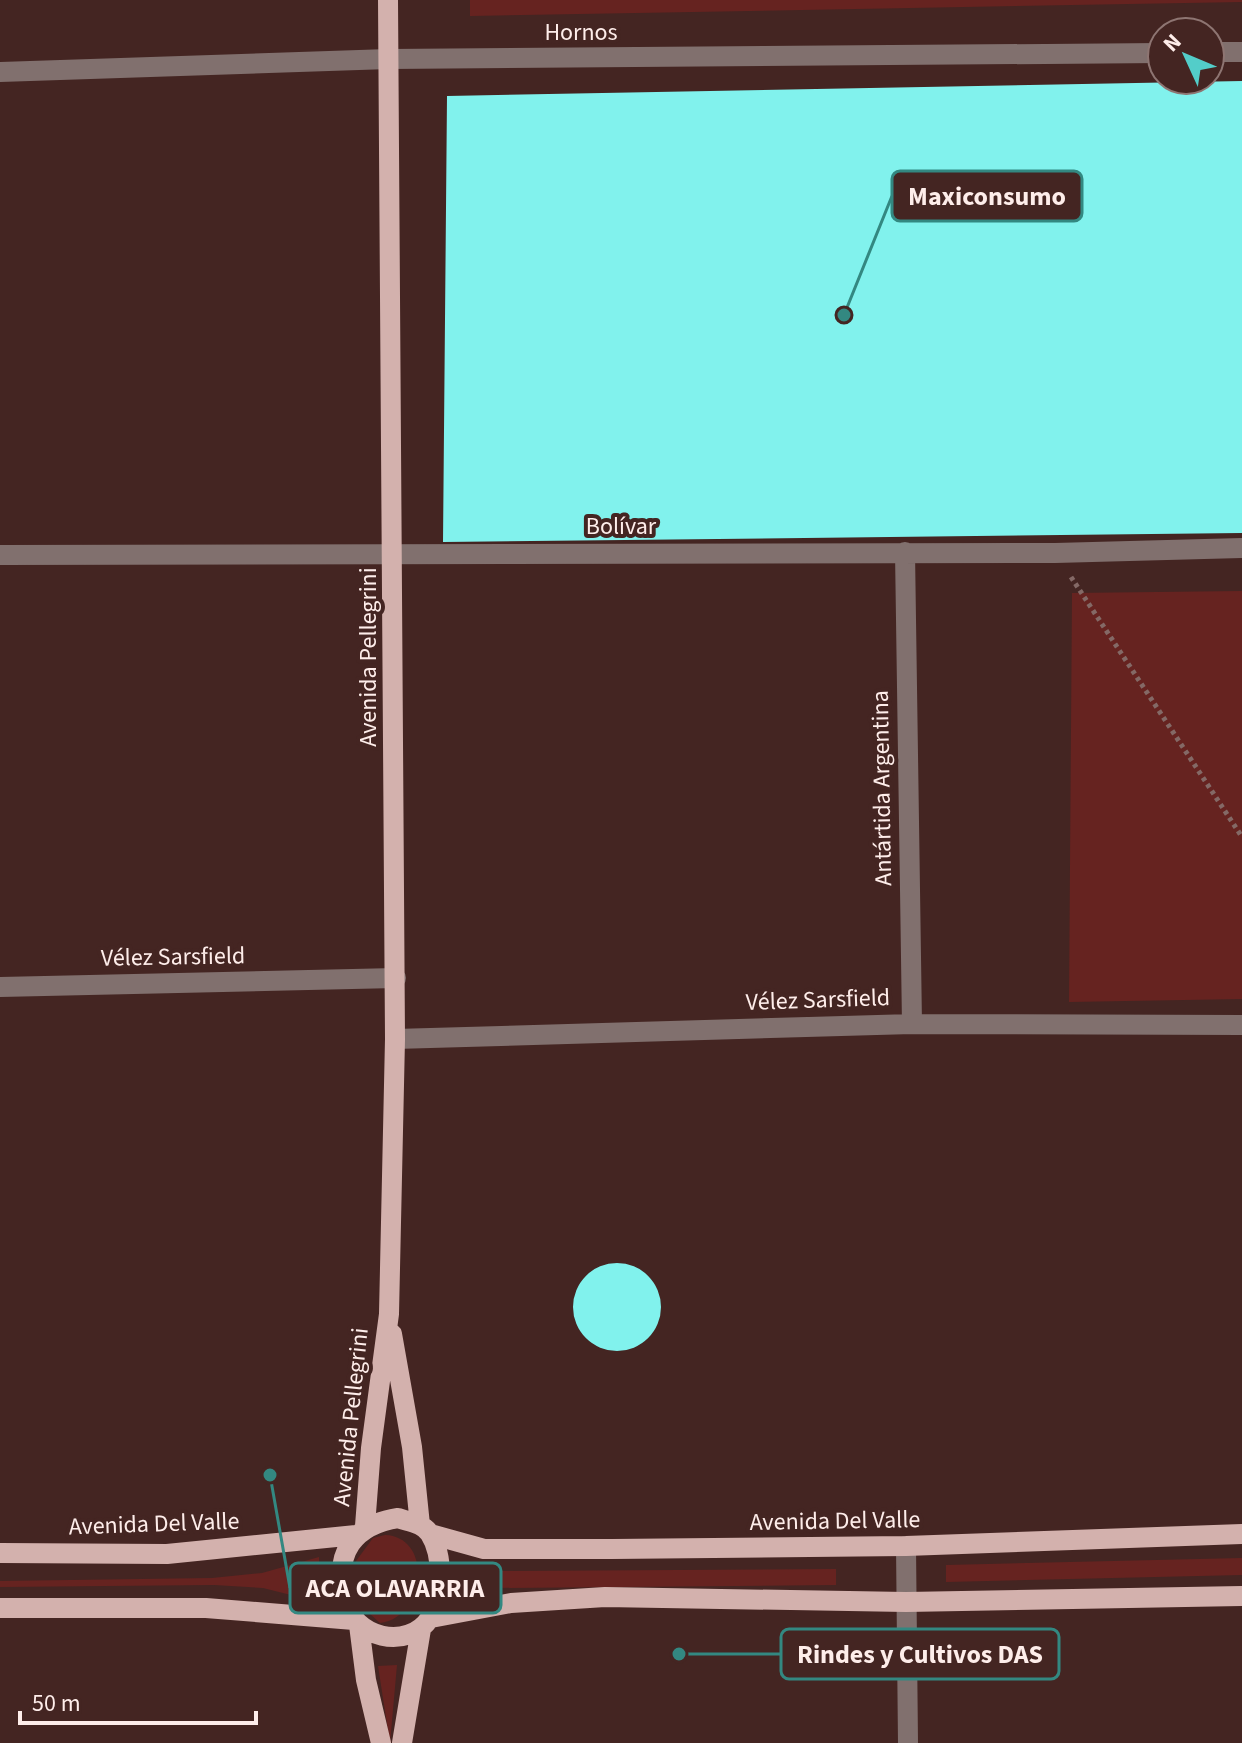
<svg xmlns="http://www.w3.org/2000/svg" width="1242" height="1743" font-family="'Source Sans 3',sans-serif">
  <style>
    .green { fill: #662320 }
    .building { fill: #81f2ed }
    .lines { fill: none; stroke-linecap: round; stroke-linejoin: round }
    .path { stroke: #846966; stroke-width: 5; stroke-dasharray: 4 4; stroke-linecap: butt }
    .minor { stroke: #81706e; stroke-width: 20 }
    .major { stroke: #d3b1ad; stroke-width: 20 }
    .labels { text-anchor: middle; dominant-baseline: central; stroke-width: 8; stroke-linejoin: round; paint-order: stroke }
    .street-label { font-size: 24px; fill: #feedea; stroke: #442522 }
    .leader { fill: none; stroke: #338881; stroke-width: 3 }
    .callout-dot { fill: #338881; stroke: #442522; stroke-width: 3 }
    .callout { fill: #442522; stroke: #338881; stroke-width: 3 }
    .callout-label { font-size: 26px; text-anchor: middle; font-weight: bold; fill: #feedea }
  </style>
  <rect width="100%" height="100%" fill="#442522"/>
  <path class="green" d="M 470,0 L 1242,0 L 1242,2 L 470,16 Z
    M 1242,591 L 1242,999 L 1069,1002 L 1072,593 Z
    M 385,1535 C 434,1537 425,1618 380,1623 L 360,1605 L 356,1561 L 373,1538 Z
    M 319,1557 L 319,1602 L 263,1588 L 214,1585 L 0,1587 L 0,1581 L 212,1578 L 262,1573 Z
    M 1242,1558 L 1242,1575 L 946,1582 L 946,1565 Z
    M 459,1562 L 495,1571 L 836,1569 L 836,1585 L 494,1588 L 459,1600 Z
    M 397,1665 L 390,1743 L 378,1666 Z"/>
  <path class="building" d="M 1242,81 L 1242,533 L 443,542 L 447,96 Z
    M573 1307a44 44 0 1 1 88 0a44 44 0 1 1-88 0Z"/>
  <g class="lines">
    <path class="path" d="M 1071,577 L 1242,837"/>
    <path class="minor" d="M 1210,52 L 1242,52
      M 0,72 L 389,59 L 1162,53
      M 905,552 L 912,1024
      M 0,555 L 1055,553 L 1242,548
      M 0,987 L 396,978
      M 395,1039 L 912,1024 L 1242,1025
      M 906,1546 L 908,1743"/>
    <path class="major" d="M 392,1334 L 412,1447 L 420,1525
      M 398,1518 C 409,1522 423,1523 430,1534 C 443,1554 444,1599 430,1618 C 408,1651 353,1639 344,1598 C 334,1552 354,1525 398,1518 Z
      M 365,1526 L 371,1448 L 389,1314 L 395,1039 L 388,0
      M 430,1534 L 484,1549 L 612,1549 L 906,1546 L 1242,1534
      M 0,1553 L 167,1554 L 356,1535
      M 0,1608 L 206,1608 L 354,1620
      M 431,1618 L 511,1603 L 605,1597 L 906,1602 L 1242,1596
      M 359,1625 L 366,1680 L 381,1743
      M 402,1743 L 421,1629"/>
  </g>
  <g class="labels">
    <g class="street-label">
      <text x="581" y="32">Hornos</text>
      <text x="621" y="526">Bolívar</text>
      <text transform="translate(368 657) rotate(-90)">Avenida Pellegrini</text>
      <text transform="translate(882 788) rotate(-91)">Antártida Argentina</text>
      <text transform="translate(173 957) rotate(-1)">Vélez Sarsfield</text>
      <text transform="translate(818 1000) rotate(-2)">Vélez Sarsfield</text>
      <text transform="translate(351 1417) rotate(-84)">Avenida Pellegrini</text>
      <text transform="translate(835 1521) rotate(-1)">Avenida Del Valle</text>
      <text transform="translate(154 1524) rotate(-2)">Avenida Del Valle</text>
    </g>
  </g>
  <path class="leader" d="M844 315L892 196M270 1475L290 1588M679 1654L781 1654"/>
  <g class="callout-dot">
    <circle cx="844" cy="315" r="8"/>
    <circle cx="270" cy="1475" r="8"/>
    <circle cx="679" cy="1654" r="8"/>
  </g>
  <g class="callout">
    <rect x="892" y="171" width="190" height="50" rx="8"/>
    <rect x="290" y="1563" width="211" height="50" rx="8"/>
    <rect x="781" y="1629" width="278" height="50" rx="8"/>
  </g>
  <g class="callout-label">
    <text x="987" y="205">Maxiconsumo</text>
    <text x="395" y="1597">ACA OLAVARRIA</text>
    <text x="920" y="1663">Rindes y Cultivos DAS</text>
  </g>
  <g transform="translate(1186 56) rotate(314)"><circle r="38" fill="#442522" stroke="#8e7572" stroke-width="2"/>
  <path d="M0-6L14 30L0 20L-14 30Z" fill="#53cdc9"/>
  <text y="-12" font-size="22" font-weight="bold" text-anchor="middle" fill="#feedea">N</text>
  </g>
  <path d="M20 1711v12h236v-12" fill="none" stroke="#feedea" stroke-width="4"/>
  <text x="32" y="1711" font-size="24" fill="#feedea" stroke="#442522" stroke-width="6" paint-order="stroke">50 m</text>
</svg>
